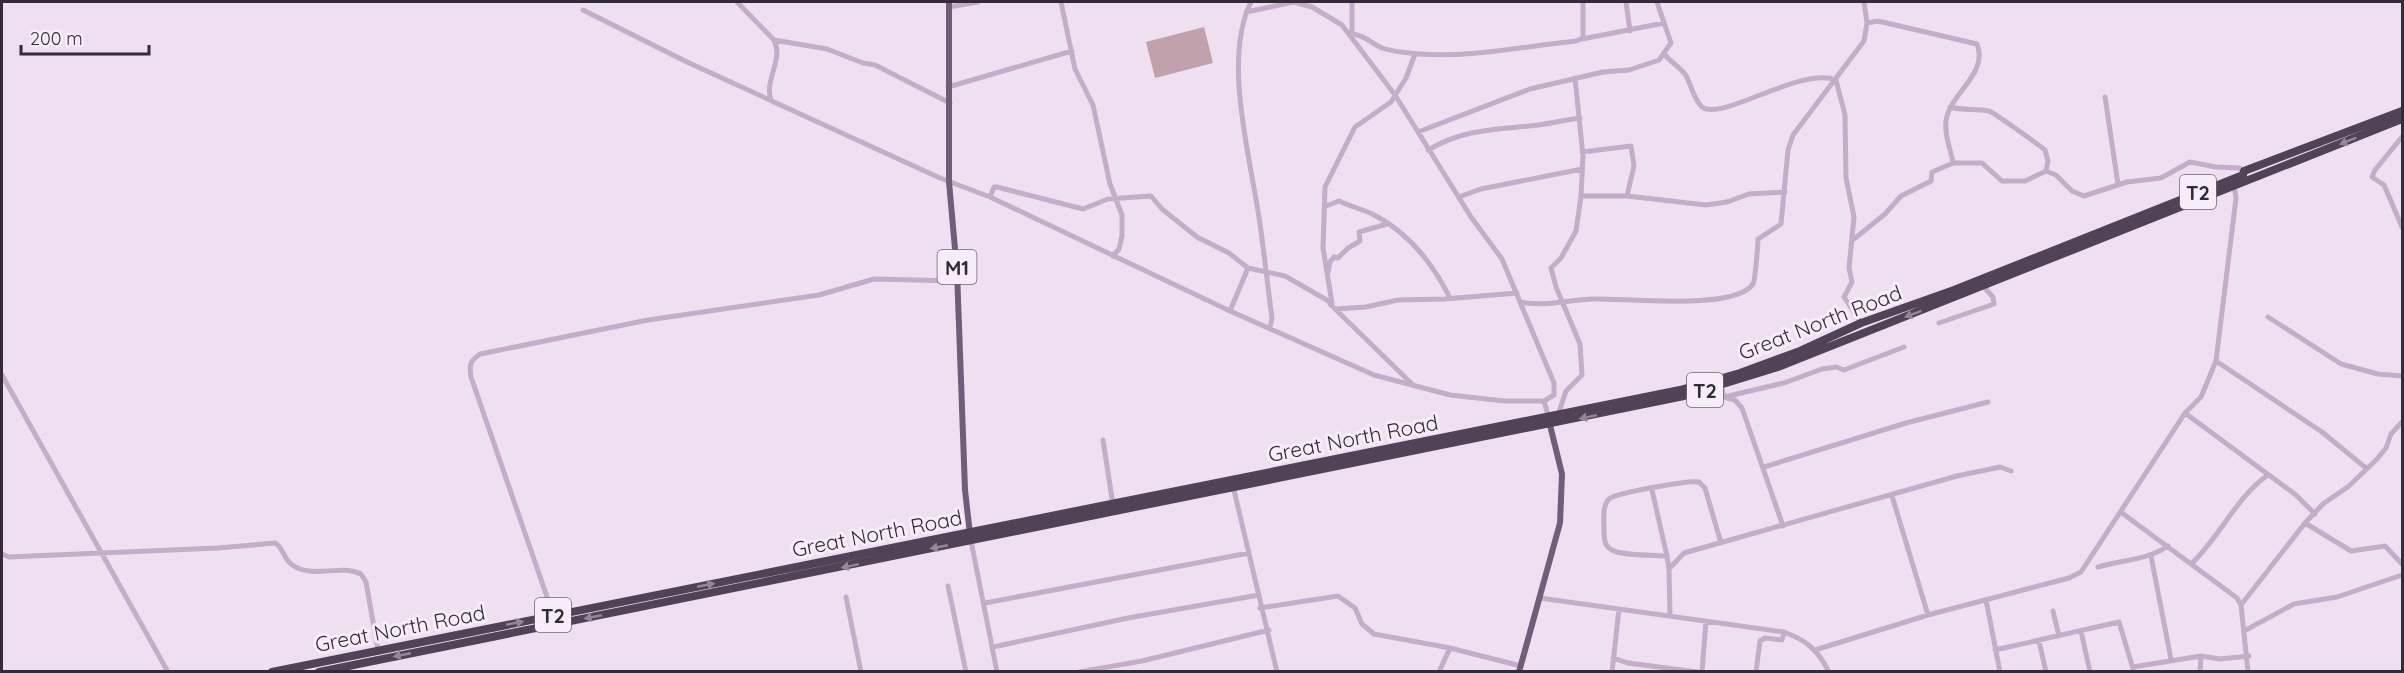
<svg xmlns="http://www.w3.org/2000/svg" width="2404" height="673" font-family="Quicksand,sans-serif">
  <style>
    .green { fill: #c0a1ac }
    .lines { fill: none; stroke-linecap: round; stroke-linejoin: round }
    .minor { stroke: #c3adc9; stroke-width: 5 }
    .major { stroke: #6f5d79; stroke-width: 6 }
    .highway { stroke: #504358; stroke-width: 8 }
    .oneway { fill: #938798 }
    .labels { text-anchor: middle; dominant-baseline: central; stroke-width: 6; stroke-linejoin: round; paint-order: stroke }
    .shield { fill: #f7edf9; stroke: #6e6572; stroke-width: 1.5 }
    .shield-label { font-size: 20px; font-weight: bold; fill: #332b38 }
    .street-label { font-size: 21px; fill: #332b38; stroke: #f7edf9 }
  </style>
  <rect width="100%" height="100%" fill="#efe0f1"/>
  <path class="green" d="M 1204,27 L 1213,63 L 1155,78 L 1146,42 Z"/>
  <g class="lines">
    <path class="minor" d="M 737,2 L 774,40 L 827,49 L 863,63 L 875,65 L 950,103
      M 1061,2 L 1075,69 L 1093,105 L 1110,184 L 1122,215 L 1122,236 L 1119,249 L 1113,256
      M 1251,2 C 1221,62 1253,166 1261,231 C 1265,260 1268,289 1272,318 L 1270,328
      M 1352,2 L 1352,35
      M 1626,2 L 1630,31
      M 949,7 L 978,2
      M 583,10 L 687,62 L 940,178 L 990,197 L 1230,311 L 1374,375 L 1450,395 L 1504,401 L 1544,401 L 1548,415
      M 1246,12 L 1294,2 L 1312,7 L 1342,25 L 1395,95 L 1471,217 L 1502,259 L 1554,383 L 1554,395 L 1544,401
      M 1867,23 L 1878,21 L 1977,44 C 1989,74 1949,94 1946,121 C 1944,137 1951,149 1953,163
      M 1353,34 C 1366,36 1371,43 1382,48 C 1393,52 1407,53 1419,54 C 1471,58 1525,46 1576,41 L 1583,38 L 1583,2
      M 1582,39 L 1664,23
      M 1665,55 C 1671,62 1679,67 1685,74 C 1691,83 1693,99 1702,107 C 1721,122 1801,66 1836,80 L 1845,115 L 1846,178 L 1854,217 L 1849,268 L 1852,282 L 1844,297 L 1861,323
      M 948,87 L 1072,51
      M 2105,97 L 2118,184
      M 771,100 C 764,80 784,59 774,40
      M 1950,107 C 1963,111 1976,108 1989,111 C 1993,112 2039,145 2045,150 L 2048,161 L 2046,171
      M 1418,132 L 1530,89 L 1603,72 L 1629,70 L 1659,60 L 1671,43 L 1657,2
      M 2402,137 L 2375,170 L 2372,177 L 2384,185 L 2402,227
      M 1428,150 C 1465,128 1497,130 1538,125 C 1552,123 1566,120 1580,118
      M 1582,152 L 1631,146 L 1634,166 L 1627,196
      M 1581,196 L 1627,196 L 1706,205 L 1727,202 L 1749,194 L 1785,192
      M 990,197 L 994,187 L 997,187 L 1083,209 L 1108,199 L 1151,196 L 1162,209 L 1197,237 L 1229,253 L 1248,268 L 1285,276 L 1332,303 L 1330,304 L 1412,384
      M 1459,197 L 1481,189 L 1582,169
      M 1326,206 L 1339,201 C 1351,207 1363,209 1374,215 C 1409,233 1433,264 1450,298
      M 1854,239 L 1885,214 L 1901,196 L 1931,181 L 1932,172 L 1953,163 L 1982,163 L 2002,181 L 2025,181 L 2046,171 L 2056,175 L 2072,191 L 2084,196 L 2127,182 L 2161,178 L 2190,162 L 2216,167 L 2239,168 L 2244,171
      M 1328,272 L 1330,262 L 1334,257 L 1338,258 L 1348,248 L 1360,241 L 1359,232 L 1387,224
      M 1520,302 C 1547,307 1566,300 1593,299 C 1624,298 1735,311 1753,284 C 1755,281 1758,245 1758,239 L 1781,224 L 1788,150 L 1793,135 L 1864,41 L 1867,23 L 1864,2
      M 1332,303 L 1323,248 L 1325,187 L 1355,127 L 1391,102 L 1406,78 L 1415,54
      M 1335,309 L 1366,307 L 1398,300 L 1445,299 L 1517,293
      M 1230,311 L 1248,268
      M 2268,317 L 2341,364 L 2378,374 L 2402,376
      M 1939,323 L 1994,304 L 1993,297 L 1983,286
      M 2216,361 L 2322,432 L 2366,468
      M 2,375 L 168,672
      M 1721,385 L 1724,397 L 1735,400 L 1742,408 L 1783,526
      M 1724,397 L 1784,383 L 1822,369 L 1836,367 L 1844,370 L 1904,347
      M 1559,412 L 1566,391 L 1582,375 L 1580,344 L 1556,287 L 1551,268 L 1561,258 L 1576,231 L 1581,196 L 1583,156 L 1575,78
      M 2185,413 L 2296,495 L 2315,514
      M 1103,440 L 1113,505
      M 1764,467 L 1906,423 L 1988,402
      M 1233,486 L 1277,672
      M 1652,490 L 1667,556
      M 1892,496 L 1928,615
      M 2122,513 L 2237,598 L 2241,605 L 2248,672
      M 2305,523 L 2351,551 L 2385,546 L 2402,564
      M 971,541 L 997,672
      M 2,554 L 9,557 L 31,556 L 218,548 L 275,543 C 286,549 281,562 300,569 C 319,576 342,565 361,574 L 366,582 L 378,650
      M 2151,556 L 2171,659
      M 2192,563 C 2220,537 2236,497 2268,475
      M 2098,567 C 2121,560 2148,560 2168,546
      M 1669,569 L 1667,556 C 1654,555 1622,556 1612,550 C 1604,546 1604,538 1604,530 C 1604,520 1602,506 1609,499 C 1615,493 1689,480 1699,482 L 1705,488 L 1721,543
      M 948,586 L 966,672
      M 846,597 L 861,672
      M 1540,598 L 1784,632 C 1806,640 1818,650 1829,672
      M 1986,600 L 2000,672
      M 985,603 L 1249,553
      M 2241,605 L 2305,523 L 2323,504 L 2349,486 L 2377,459 L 2386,448 L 2391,434 L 2402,422
      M 1260,608 L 1338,596 L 1355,608 L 1362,624 L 1374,634 L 1450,648 L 1521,666
      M 2053,611 L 2059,636
      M 1670,616 L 1669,569 L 1684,553 L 1957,476 L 2000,467 L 2011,471
      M 554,617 L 471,377 C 469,365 470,361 480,354 L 648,320 L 819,295 L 874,279 L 957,281
      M 2081,631 L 2090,672
      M 2244,631 L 2294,604 L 2337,597 L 2402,575
      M 2039,641 L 2046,672
      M 993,647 L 1128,618 L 1259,595
      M 1815,650 L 1928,615 L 2069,578 L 2081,572 L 2185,413 L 2201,397 L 2216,361 L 2236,198 L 2234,185
      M 1995,650 L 2119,622 L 2134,672
      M 1613,658 L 1628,663 L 1698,672
      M 2133,667 L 2201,656 L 2220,659 L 2249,656
      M 1079,672 L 1142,661 L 1269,630
      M 1439,672 L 1450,648
      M 1612,672 L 1619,609
      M 1702,672 L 1706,621
      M 1756,672 L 1760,641 L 1765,638 L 1782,640 L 1784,632
      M 2200,672 L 2201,656"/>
    <path class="major" d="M 949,2 L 949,182 L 957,271 L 965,490 L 970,534
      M 1519,672 L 1560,523 L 1562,474 L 1549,421"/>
    <path class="highway" d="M 272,672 L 1680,390 L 1740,373 L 1800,351 L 1861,323 L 1954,290 L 2243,175 L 2244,171 L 2402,111
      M 319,672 L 1684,396 L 1778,367 L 2402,119"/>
  </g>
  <defs><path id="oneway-solid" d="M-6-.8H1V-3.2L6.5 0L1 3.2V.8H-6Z" transform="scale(1.5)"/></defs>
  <g class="oneway">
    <use href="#oneway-solid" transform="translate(2348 141) rotate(158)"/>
    <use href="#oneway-solid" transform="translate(1913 314) rotate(159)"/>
    <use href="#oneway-solid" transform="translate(1588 417) rotate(168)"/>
    <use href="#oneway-solid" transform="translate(939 547) rotate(169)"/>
    <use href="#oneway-solid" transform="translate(850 566) rotate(168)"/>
    <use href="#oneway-solid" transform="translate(706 585) rotate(-11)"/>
    <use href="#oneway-solid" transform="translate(593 617) rotate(169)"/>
    <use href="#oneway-solid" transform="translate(515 623) rotate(-11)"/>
    <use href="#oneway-solid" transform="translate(402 655) rotate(169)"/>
  </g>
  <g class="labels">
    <g class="shield">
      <rect x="2180" y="175" width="36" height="34" rx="4.5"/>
      <rect x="937.5" y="250" width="39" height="34" rx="4.5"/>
      <rect x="1687" y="373" width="36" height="34" rx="4.5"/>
      <rect x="535" y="598" width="36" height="34" rx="4.5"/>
    </g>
    <g class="shield-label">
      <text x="2198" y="192">T2</text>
      <text x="957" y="267">M1</text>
      <text x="1705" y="390">T2</text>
      <text x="553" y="615">T2</text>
    </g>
    <g class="street-label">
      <text transform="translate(1820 322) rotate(-21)">Great North Road</text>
      <text transform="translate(1353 438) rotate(-11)">Great North Road</text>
      <text transform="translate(877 533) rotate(-11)">Great North Road</text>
      <text transform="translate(400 628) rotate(-11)">Great North Road</text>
    </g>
  </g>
  <rect width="2404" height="673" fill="none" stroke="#332b38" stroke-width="6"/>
  <path d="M21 45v9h128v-9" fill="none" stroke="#332b38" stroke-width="3"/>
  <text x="30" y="45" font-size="18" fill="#332b38" stroke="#f7edf9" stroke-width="4.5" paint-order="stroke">200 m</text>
</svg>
